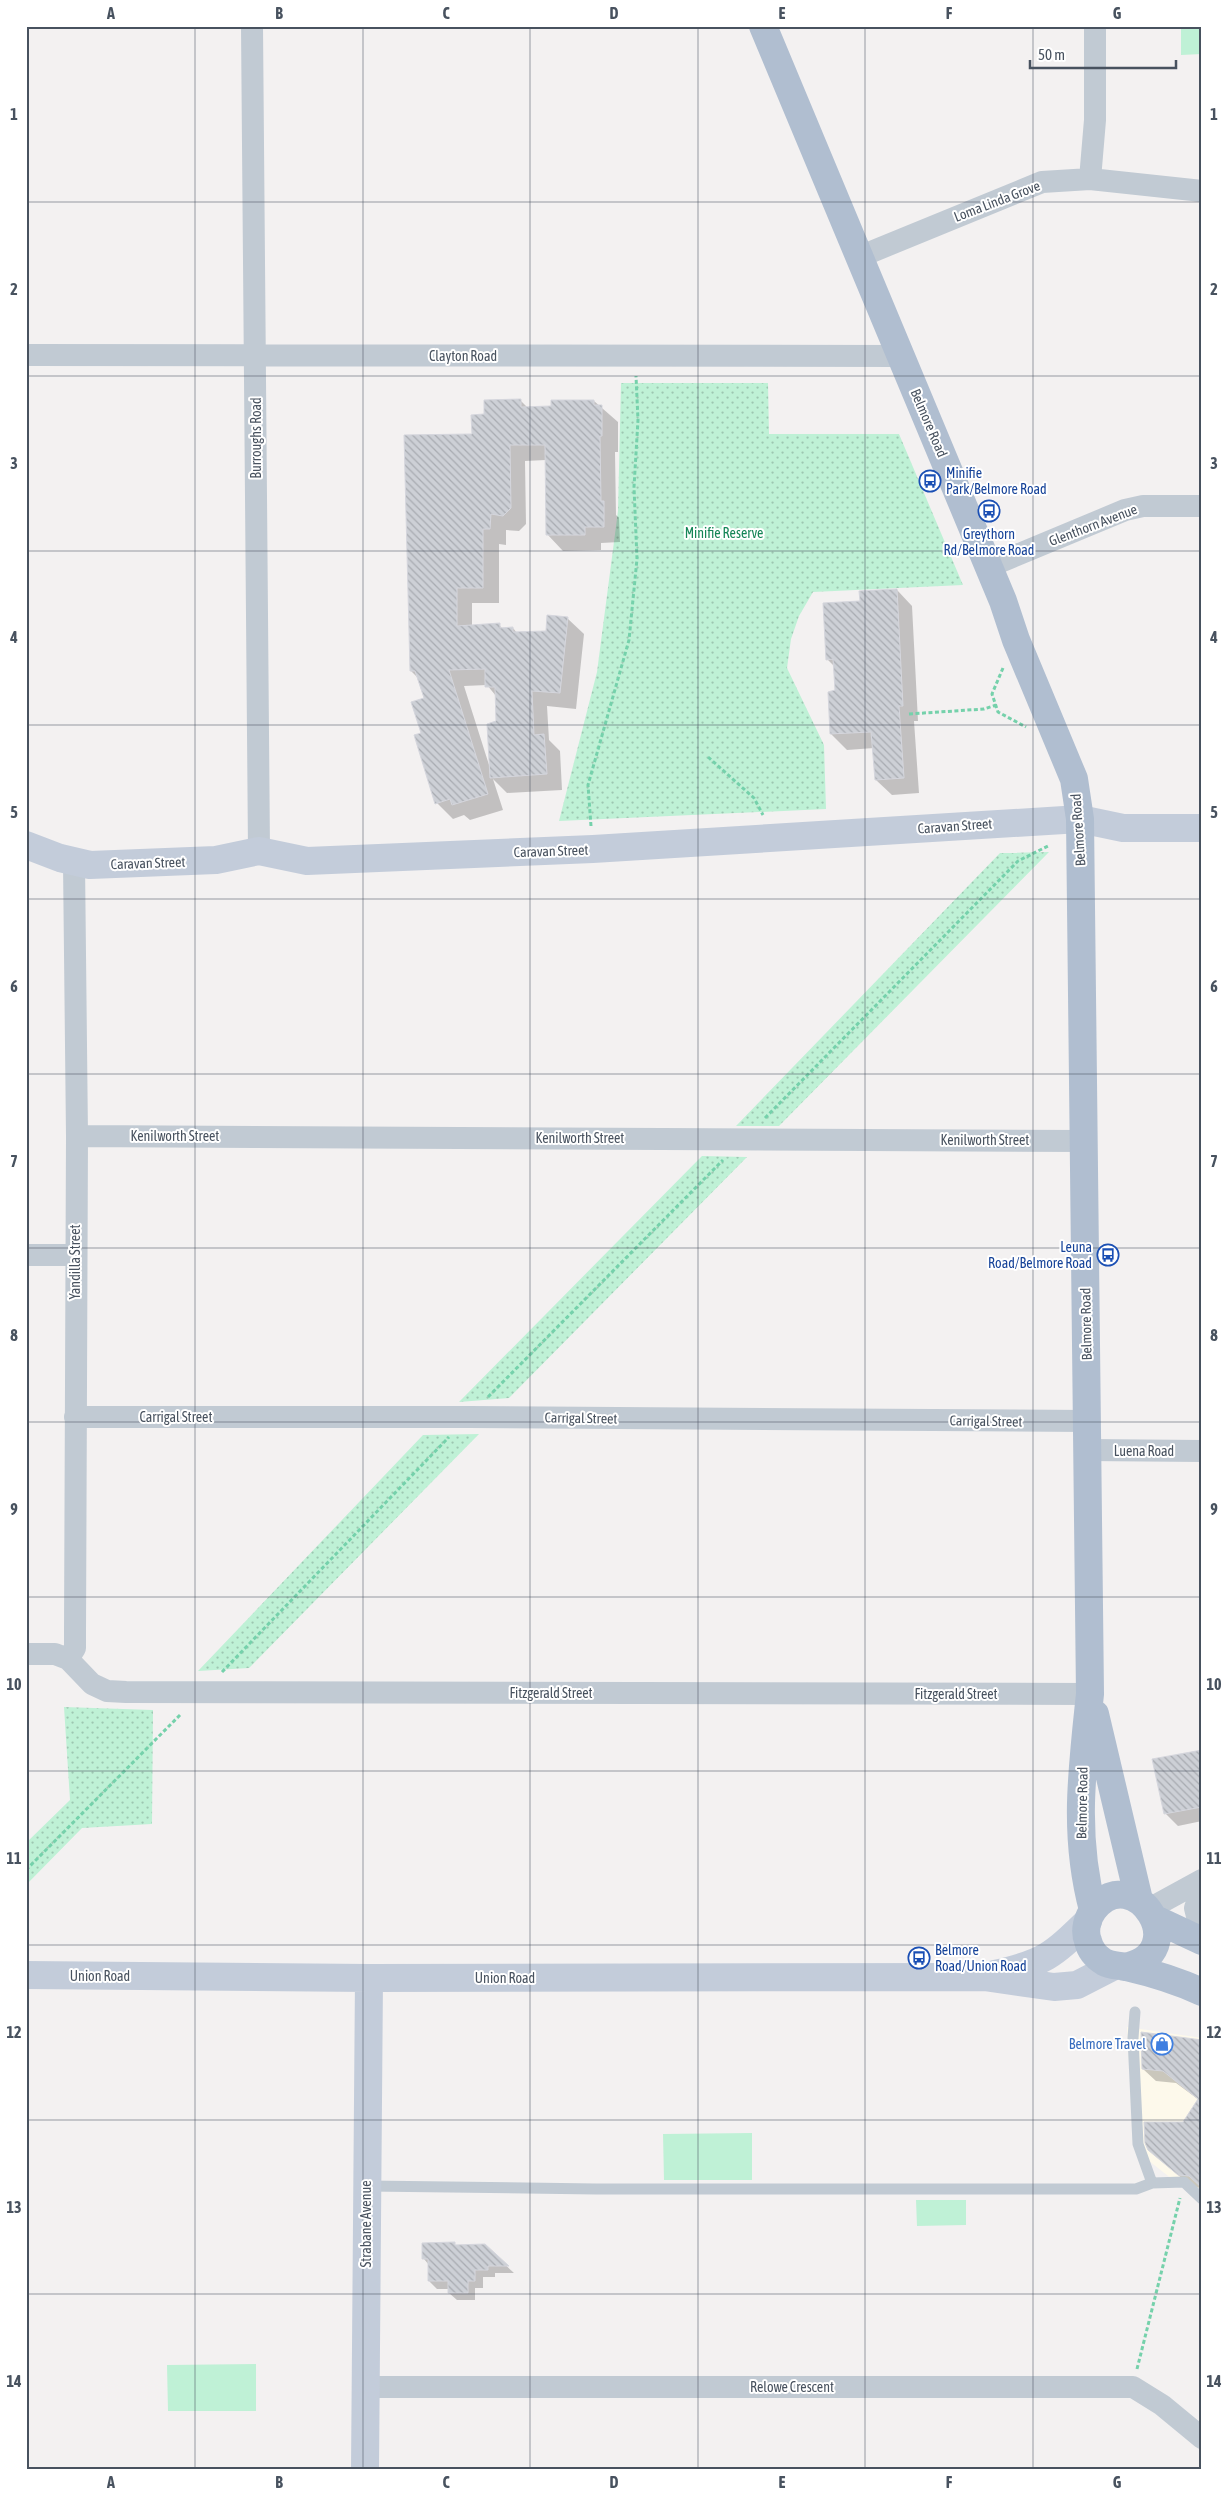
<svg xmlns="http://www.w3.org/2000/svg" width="1228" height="2496" font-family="'Asap Condensed',sans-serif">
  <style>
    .commercial { fill: #fdf9eb }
    .grass { fill: url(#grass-dots) }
    .garden { fill: #bff1d6 }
    .shadow { fill: #0003; fill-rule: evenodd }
    .building { fill: url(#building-back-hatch); stroke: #d5d6dd }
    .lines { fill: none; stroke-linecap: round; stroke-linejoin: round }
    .path { stroke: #75d1ab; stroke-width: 3; stroke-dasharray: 4 2.5; stroke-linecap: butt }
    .lane { stroke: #c1cad3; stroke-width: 11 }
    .street { stroke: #c1cad3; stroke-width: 22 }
    .secondary { stroke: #c3ccda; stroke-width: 28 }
    .primary { stroke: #b0bed0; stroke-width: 28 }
    .grid { fill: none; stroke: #48525f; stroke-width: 1; stroke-opacity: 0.55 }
    .labels { text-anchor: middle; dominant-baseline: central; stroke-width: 4; stroke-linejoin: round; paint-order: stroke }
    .street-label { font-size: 14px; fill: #48525f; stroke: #fff }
    .transit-label { font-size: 14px; fill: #164399; stroke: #fff; text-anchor: start }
    .park-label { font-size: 14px; fill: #148556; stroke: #fff }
    .shop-label { font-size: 14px; fill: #366cbe; stroke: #fff; text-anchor: end }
    .neatline { fill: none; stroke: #48525f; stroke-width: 2 }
    .grid-label { font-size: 16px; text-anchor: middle; font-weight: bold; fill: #48525f }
  </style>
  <defs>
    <pattern id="grass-dots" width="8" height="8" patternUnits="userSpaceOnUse" patternTransform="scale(1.25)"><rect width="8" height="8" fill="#bff1d6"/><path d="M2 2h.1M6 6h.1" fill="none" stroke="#9dc6b1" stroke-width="1.8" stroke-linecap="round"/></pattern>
    <pattern id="building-back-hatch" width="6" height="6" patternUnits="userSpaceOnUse" patternTransform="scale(1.25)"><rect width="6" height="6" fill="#cdd0d6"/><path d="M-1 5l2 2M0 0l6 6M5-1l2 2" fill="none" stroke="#a8abb1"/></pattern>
  </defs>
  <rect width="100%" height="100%" fill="#f3f1f1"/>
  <path class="commercial" d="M 1127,2027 L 1202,2038 L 1202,2203 L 1134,2149 Z"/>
  <path class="grass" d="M 621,383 L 768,383 L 769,434 L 899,434 L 963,585 L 813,592 L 799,616 L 791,639 L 787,668 L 824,745 L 826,809 L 559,821 L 597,672 L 618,511 Z
    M 1049,852 L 779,1126 L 736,1126 L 1000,853 Z
    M 702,1156 L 747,1157 L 509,1398 L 459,1402 Z
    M 479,1434 L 249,1668 L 198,1671 L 423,1435 Z
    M 64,1707 L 153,1710 L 152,1824 L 82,1828 L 26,1885 L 26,1843 L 70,1800 Z"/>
  <path class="garden" d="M 1181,26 L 1202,26 L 1202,54 L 1181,55 Z
    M 752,2133 L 752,2180 L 664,2180 L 663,2134 Z
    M 916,2200 L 966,2200 L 966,2225 L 917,2226 Z
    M 256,2364 L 256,2411 L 168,2411 L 167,2365 Z"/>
  <path class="shadow" d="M 520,400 L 528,408 L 553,407 L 594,401 L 618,422 L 618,452 L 615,452 L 616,515 L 619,518 L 620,542 L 601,543 L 601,550 L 563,551 L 547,534 L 546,460 L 525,461 L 526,524 L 519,531 L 506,530 L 506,545 L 499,544 L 499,603 L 472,603 L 472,626 L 499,625 L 503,629 L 513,628 L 517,633 L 547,632 L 567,618 L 584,634 L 576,709 L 547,706 L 549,740 L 560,751 L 562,790 L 507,793 L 493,779 L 503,810 L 470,820 L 464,815 L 453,819 L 437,803 L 423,734 L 425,698 L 419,679 L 411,671 L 473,435 L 486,416 ZM 487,685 L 496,696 L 498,722 L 490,768 L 464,686 Z
    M 897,590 L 912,606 L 918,721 L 914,721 L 919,793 L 892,795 L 876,780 L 874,748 L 847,750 L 831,734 L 836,691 L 835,667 L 827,659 L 862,603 Z
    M 1202,1752 L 1202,1821 L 1178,1826 L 1165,1813 Z
    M 1202,2043 L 1202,2188 L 1192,2187 L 1149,2150 L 1183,2123 L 1199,2100 L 1176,2083 L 1156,2081 L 1143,2069 Z
    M 424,2244 L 485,2246 L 514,2273 L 495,2273 L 495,2277 L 483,2277 L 483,2288 L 475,2288 L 475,2300 L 457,2300 L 449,2293 L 449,2289 L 437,2289 L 429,2281 L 429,2265 L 424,2259 Z"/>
  <path class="building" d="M 521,399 L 521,407 L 551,406 L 551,400 L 594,400 L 594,405 L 602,405 L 602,436 L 600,436 L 601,501 L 604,501 L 604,527 L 585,527 L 585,535 L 546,535 L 545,445 L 510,445 L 511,508 L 503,516 L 491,514 L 490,529 L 483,529 L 483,588 L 457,588 L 457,626 L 500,623 L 500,628 L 513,627 L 513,632 L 546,631 L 547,615 L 568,617 L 560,693 L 532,691 L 534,735 L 544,734 L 547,774 L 490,778 L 487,724 L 496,721 L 495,687 L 485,687 L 485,669 L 449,670 L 488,794 L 452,805 L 450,799 L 435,804 L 414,735 L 421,733 L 411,702 L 424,698 L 415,671 L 410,671 L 404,435 L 472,434 L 471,415 L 484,414 L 484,400 Z
    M 897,589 L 903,706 L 899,706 L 904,778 L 875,780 L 871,732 L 830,734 L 828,692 L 835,690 L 833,659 L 826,660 L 823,603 L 860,601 L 859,591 Z
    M 1202,1750 L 1202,1807 L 1164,1814 L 1152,1759 Z
    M 1141,2032 L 1202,2040 L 1202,2188 L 1189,2176 L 1178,2175 L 1148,2150 L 1145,2143 L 1144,2122 L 1183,2122 L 1198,2099 L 1163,2071 L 1142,2069 Z
    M 455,2242 L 455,2245 L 485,2244 L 509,2266 L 488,2266 L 488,2270 L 475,2270 L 475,2281 L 468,2281 L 468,2293 L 448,2293 L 448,2281 L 428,2281 L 428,2259 L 422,2259 L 422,2243 Z"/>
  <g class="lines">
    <path class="path" d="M 1003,668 L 992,694 L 998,712 L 1026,727
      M 909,714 L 984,709 L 996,705
      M 708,757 L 754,798 L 763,815
      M 591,826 L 588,785 L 629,640 L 637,559 L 634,487 L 638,420 L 636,376
      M 765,1118 L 1018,861 L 1050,845
      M 488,1397 L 723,1160
      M 222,1672 L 449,1437
      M 26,1870 L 181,1714
      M 1137,2369 L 1180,2198"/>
    <path class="lane" d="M 1135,2012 L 1133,2038 L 1138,2144 L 1152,2183
      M 368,2186 L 596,2189 L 1136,2189 L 1152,2183 L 1184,2182 L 1202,2199"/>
    <path class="street" d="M 252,26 L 259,851
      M 1090,179 L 1095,120 L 1095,26
      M 859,257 L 1042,182 L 1090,179 L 1202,191
      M 26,355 L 901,356
      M 988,567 L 1125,510 L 1143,506 L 1202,506
      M 77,1136 L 1084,1141
      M 26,1255 L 75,1255
      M 75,1417 L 469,1417 L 1087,1421
      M 1087,1450 L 1202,1451
      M 26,1654 L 55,1654 L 68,1659 L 92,1684 L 107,1691 L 126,1692 L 1090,1694
      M 68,1659 L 75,1648 L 75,1632 L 77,1136 L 74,863
      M 1202,1889 L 1195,1908 L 1202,1936
      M 1149,1909 L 1202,1880
      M 365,2387 L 1133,2387 L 1162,2405 L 1202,2438"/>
    <path class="secondary" d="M 26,845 L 60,858 L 90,865 L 216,860 L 259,851 L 307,861 L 593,849 L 1080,819 L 1123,828 L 1202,828
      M 995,1974 C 1044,1963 1052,1956 1088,1921
      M 26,1975 L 369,1978 L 984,1977 L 1054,1987 L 1077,1985 L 1114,1966
      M 365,2470 L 369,1978"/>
    <path class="primary" d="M 763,26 L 1003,601 L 1016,640 L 1074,779 L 1080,819 L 1090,1694 C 1082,1770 1073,1835 1093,1910
      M 1095,1714 L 1139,1900
      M 1155,1919 L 1202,1941
      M 1124,1967 C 1196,1953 1134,1859 1094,1909 C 1087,1918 1084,1931 1088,1941 C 1090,1950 1096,1957 1104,1962 C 1111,1966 1118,1965 1126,1967 C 1152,1973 1178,1981 1202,1992"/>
  </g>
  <path class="grid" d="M 195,26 L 195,2470M 363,26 L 363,2470M 530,26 L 530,2470M 698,26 L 698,2470M 865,26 L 865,2470M 1033,26 L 1033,2470M 26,202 L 1202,202M 26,376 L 1202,376M 26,551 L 1202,551M 26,725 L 1202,725M 26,899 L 1202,899M 26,1074 L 1202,1074M 26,1248 L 1202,1248M 26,1422 L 1202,1422M 26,1597 L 1202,1597M 26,1771 L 1202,1771M 26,1945 L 1202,1945M 26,2120 L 1202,2120M 26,2294 L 1202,2294"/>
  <defs>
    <g id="bus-ring" transform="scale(1.125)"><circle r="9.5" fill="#fff" stroke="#1a4fb4" stroke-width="1.5"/><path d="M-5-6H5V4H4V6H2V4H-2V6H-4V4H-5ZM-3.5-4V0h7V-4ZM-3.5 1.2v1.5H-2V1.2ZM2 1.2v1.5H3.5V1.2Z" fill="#1a4fb4"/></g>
    <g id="shop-ring" transform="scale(1.125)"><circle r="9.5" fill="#fff" stroke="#3f7fe0" stroke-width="1.5"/><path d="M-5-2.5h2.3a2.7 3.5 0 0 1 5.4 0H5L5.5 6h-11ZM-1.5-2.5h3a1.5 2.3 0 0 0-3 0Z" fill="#3f7fe0"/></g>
  </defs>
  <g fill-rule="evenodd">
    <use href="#bus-ring" x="930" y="481"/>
    <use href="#bus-ring" x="989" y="511"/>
    <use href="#bus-ring" x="1108" y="1255"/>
    <use href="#bus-ring" x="919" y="1958"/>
    <use href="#shop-ring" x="1162" y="2044"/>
  </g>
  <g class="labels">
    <g class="street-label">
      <text transform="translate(997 201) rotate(-21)">Loma Linda Grove</text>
      <text x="463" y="356">Clayton Road</text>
      <text transform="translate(929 423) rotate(67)">Belmore Road</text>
      <text transform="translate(256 438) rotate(-90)">Burroughs Road</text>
      <text transform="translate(1093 525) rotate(-21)">Glenthorn Avenue</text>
      <text transform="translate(955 826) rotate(-4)">Caravan Street</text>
      <text transform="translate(1078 830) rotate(-94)">Belmore Road</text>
      <text transform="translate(551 851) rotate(-2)">Caravan Street</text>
      <text transform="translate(148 863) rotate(-2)">Caravan Street</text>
      <text x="175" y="1136">Kenilworth Street</text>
      <text x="580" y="1138">Kenilworth Street</text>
      <text x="985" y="1140">Kenilworth Street</text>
      <text transform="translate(75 1262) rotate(-90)">Yandilla Street</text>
      <text transform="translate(1086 1324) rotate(-91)">Belmore Road</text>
      <text x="176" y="1417">Carrigal Street</text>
      <text transform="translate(581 1418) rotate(1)">Carrigal Street</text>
      <text transform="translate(986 1421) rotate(1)">Carrigal Street</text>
      <text x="1144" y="1451">Luena Road</text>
      <text x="551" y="1693">Fitzgerald Street</text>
      <text x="956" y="1694">Fitzgerald Street</text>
      <text transform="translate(1082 1803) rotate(-89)">Belmore Road</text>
      <text x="100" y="1976">Union Road</text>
      <text x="505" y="1978">Union Road</text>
      <text transform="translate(366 2224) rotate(-90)">Strabane Avenue</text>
      <text x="792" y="2387">Relowe Crescent</text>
    </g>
    <g class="transit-label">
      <text x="946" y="473">Minifie<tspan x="946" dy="16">Park/Belmore Road</tspan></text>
      <text x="989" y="534" text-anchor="middle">Greythorn<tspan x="989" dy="16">Rd/Belmore Road</tspan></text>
      <text x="1092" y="1247" text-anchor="end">Leuna<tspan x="1092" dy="16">Road/Belmore Road</tspan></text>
      <text x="935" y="1950">Belmore<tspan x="935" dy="16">Road/Union Road</tspan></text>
    </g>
    <g class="park-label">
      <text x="724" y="533">Minifie Reserve</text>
    </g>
    <g class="shop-label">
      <text x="1146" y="2044">Belmore Travel</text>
    </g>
  </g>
  <rect width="1228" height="2496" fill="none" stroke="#ffffff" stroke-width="55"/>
  <path d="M1030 60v8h146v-8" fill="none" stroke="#48525f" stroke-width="2.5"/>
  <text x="1038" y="60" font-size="15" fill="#48525f" stroke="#ffffff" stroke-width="4" paint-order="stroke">50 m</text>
  <rect x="28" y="28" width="1172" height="2440" class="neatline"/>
  <g class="grid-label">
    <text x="111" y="19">A</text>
    <text x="279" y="19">B</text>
    <text x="446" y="19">C</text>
    <text x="614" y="19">D</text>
    <text x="782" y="19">E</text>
    <text x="949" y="19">F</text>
    <text x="1117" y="19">G</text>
    <text x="14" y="120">1</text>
    <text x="1214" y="120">1</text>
    <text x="14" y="295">2</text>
    <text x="1214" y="295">2</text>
    <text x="14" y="469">3</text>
    <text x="1214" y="469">3</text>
    <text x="14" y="643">4</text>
    <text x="1214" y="643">4</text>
    <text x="14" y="818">5</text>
    <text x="1214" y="818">5</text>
    <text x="14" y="992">6</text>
    <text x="1214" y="992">6</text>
    <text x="14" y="1167">7</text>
    <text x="1214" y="1167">7</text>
    <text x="14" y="1341">8</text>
    <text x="1214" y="1341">8</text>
    <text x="14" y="1515">9</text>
    <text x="1214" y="1515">9</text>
    <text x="14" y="1690">10</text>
    <text x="1214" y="1690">10</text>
    <text x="14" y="1864">11</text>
    <text x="1214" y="1864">11</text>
    <text x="14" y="2038">12</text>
    <text x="1214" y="2038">12</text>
    <text x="14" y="2213">13</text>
    <text x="1214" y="2213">13</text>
    <text x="14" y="2387">14</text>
    <text x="1214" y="2387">14</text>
    <text x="111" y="2488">A</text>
    <text x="279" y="2488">B</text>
    <text x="446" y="2488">C</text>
    <text x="614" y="2488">D</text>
    <text x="782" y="2488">E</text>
    <text x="949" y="2488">F</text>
    <text x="1117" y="2488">G</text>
  </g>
</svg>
